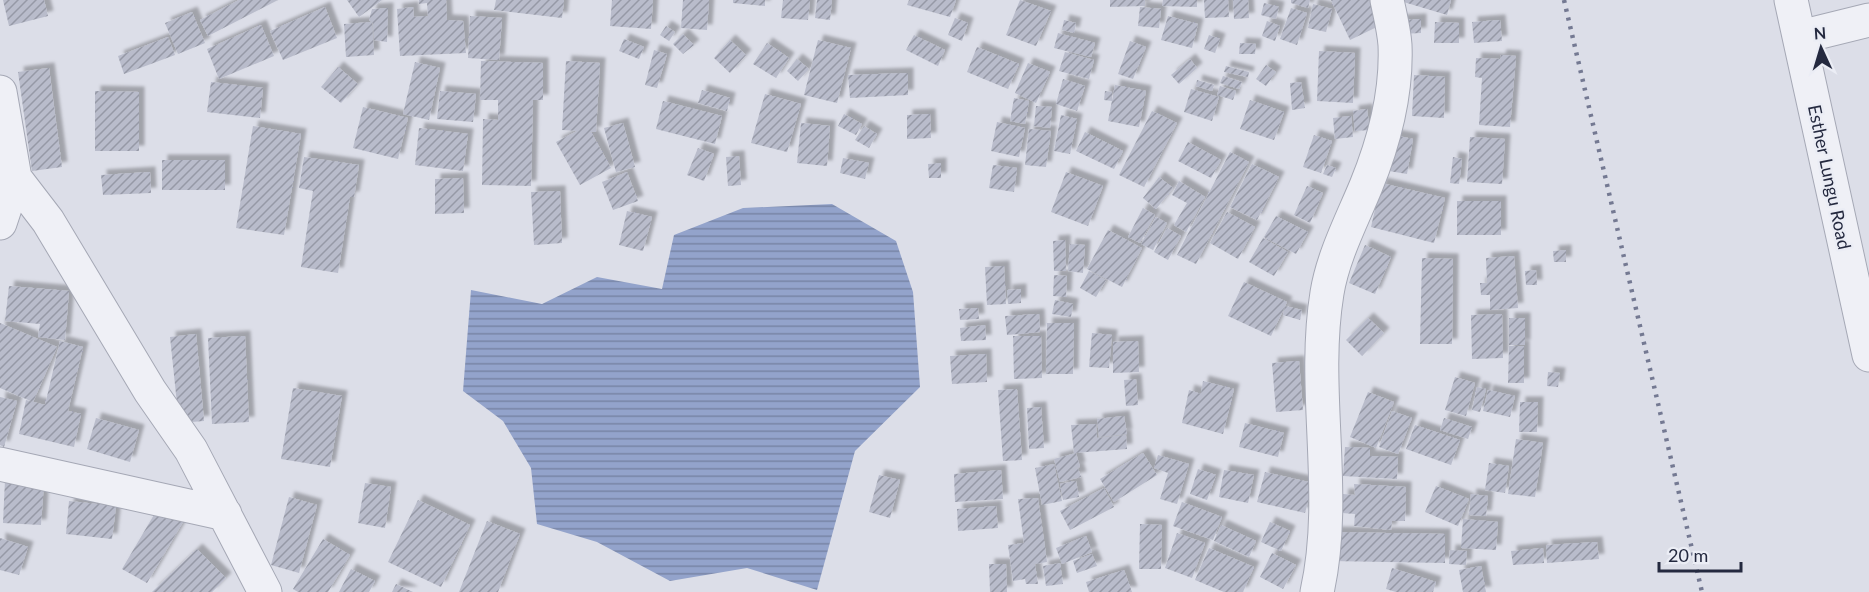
<svg xmlns="http://www.w3.org/2000/svg" width="1869" height="592" font-family="Lato,sans-serif">
  <style>
    .water { fill: url(#water-rules) }
    .building { fill: url(#building-hatch); filter: url(#shadow) }
    .lines { fill: none; stroke-linecap: round; stroke-linejoin: round }
    .minor-casing { stroke: #a5a8b5; stroke-width: 35 }
    .minor { stroke: #eff0f6; stroke-width: 33 }
    .rail { stroke: #747992; stroke-width: 4.5; stroke-dasharray: 3 6; stroke-linecap: butt }
    .labels { text-anchor: middle; dominant-baseline: central; stroke-width: 5; stroke-linejoin: round; paint-order: stroke }
    .street-label { font-size: 18px; fill: #24293f; stroke: #ebedf5 }
  </style>
  <defs>
    <pattern id="water-rules" width="6" height="5" patternUnits="userSpaceOnUse" patternTransform="scale(1.5)"><rect width="6" height="5" fill="#93a3cb"/><path d="M0 2.5h6" fill="none" stroke="#7885a6"/></pattern>
    <pattern id="building-hatch" width="6" height="6" patternUnits="userSpaceOnUse" patternTransform="scale(1.5)"><rect width="6" height="6" fill="#b9bccb"/><path d="M-1 1l2-2M0 6l6-6M5 7l2-2" fill="none" stroke="#9699a6"/></pattern>
    <filter id="shadow"><feDropShadow dx="5.5" dy="-5.5" stdDeviation="1.5" flood-color="#0004"/></filter>
  </defs>
  <rect width="100%" height="100%" fill="#dcdee8"/>
  <path class="water" d="M 832,204 L 896,241 L 913,292 L 920,387 L 855,451 L 817,590 L 747,568 L 670,581 L 597,542 L 537,524 L 531,468 L 503,421 L 463,391 L 471,290 L 542,304 L 597,277 L 662,289 L 674,235 L 743,208 Z"/>
  <path class="building" d="M 3,0 L 44,0 L 48,16 L 9,26 Z
    M 239,0 L 278,0 L 208,36 L 200,20 Z
    M 347,0 L 382,0 L 359,17 Z
    M 419,0 L 446,0 L 447,20 L 463,21 L 466,53 L 400,56 L 397,9 L 413,7 L 414,17 L 428,16 L 427,3 L 419,4 Z
    M 496,0 L 564,0 L 562,18 L 494,10 Z
    M 612,0 L 653,0 L 651,29 L 610,26 Z
    M 683,0 L 709,0 L 707,30 L 681,28 Z
    M 733,0 L 765,0 L 765,6 L 733,3 Z
    M 783,0 L 810,0 L 808,20 L 781,18 Z
    M 817,0 L 832,0 L 830,20 L 815,18 Z
    M 909,0 L 956,0 L 950,17 L 907,5 Z
    M 1020,0 L 1051,11 L 1036,46 L 1006,35 Z
    M 1110,0 L 1145,0 L 1145,6 L 1110,7 Z
    M 1163,0 L 1197,0 L 1197,7 L 1162,6 Z
    M 1204,0 L 1228,0 L 1229,17 L 1205,18 Z
    M 1233,0 L 1248,0 L 1249,18 L 1234,19 Z
    M 1291,0 L 1310,0 L 1308,8 L 1291,3 Z
    M 1331,0 L 1372,0 L 1383,24 L 1350,40 Z
    M 1397,0 L 1451,0 L 1447,15 Z
    M 1264,3 L 1279,7 L 1276,19 L 1261,15 Z
    M 1313,4 L 1332,9 L 1326,32 L 1308,28 Z
    M 325,7 L 337,38 L 283,60 L 270,31 Z
    M 1140,7 L 1161,9 L 1159,28 L 1138,26 Z
    M 388,8 L 387,42 L 374,40 L 373,23 L 369,20 L 372,9 Z
    M 1291,8 L 1307,13 L 1297,45 L 1280,39 Z
    M 192,12 L 205,43 L 178,54 L 165,23 Z
    M 470,16 L 502,18 L 499,60 L 468,58 Z
    M 1168,16 L 1198,24 L 1192,48 L 1161,40 Z
    M 955,18 L 968,23 L 962,41 L 948,35 Z
    M 1421,19 L 1421,33 L 1400,34 L 1400,20 Z
    M 1064,20 L 1076,23 L 1074,33 L 1062,30 Z
    M 1500,20 L 1502,41 L 1474,43 L 1472,22 Z
    M 1267,21 L 1280,26 L 1275,41 L 1262,36 Z
    M 372,22 L 374,55 L 346,57 L 344,24 Z
    M 1435,22 L 1459,23 L 1459,43 L 1434,43 Z
    M 261,25 L 274,56 L 219,79 L 207,49 Z
    M 666,26 L 675,32 L 669,41 L 660,35 Z
    M 1058,33 L 1095,43 L 1091,57 L 1054,48 Z
    M 683,34 L 694,45 L 683,54 L 673,44 Z
    M 914,35 L 945,50 L 938,66 L 906,50 Z
    M 1209,35 L 1220,39 L 1215,53 L 1204,49 Z
    M 168,37 L 175,55 L 124,74 L 118,56 Z
    M 624,39 L 644,47 L 639,59 L 619,51 Z
    M 730,40 L 746,55 L 730,73 L 714,58 Z
    M 818,40 L 851,48 L 837,103 L 804,95 Z
    M 1130,41 L 1146,47 L 1133,79 L 1118,74 Z
    M 767,43 L 789,58 L 776,78 L 753,64 Z
    M 1240,43 L 1256,44 L 1255,54 L 1239,54 Z
    M 977,47 L 1019,64 L 1008,89 L 967,72 Z
    M 654,50 L 667,54 L 657,88 L 645,85 Z
    M 1319,51 L 1355,53 L 1353,103 L 1317,101 Z
    M 1065,52 L 1094,60 L 1089,79 L 1059,71 Z
    M 1501,55 L 1516,56 L 1510,127 L 1479,125 L 1482,78 L 1475,77 L 1476,58 L 1500,59 Z
    M 797,59 L 809,69 L 798,81 L 787,71 Z
    M 1190,59 L 1197,68 L 1179,84 L 1171,75 Z
    M 481,61 L 543,63 L 543,100 L 533,100 L 531,186 L 482,185 L 483,119 L 498,120 L 498,100 L 480,100 Z
    M 566,61 L 600,63 L 596,132 L 591,132 L 611,168 L 580,185 L 556,142 L 577,131 L 562,130 Z
    M 415,62 L 440,68 L 429,120 L 403,114 Z
    M 1028,63 L 1050,72 L 1036,103 L 1015,93 Z
    M 1266,65 L 1276,72 L 1266,86 L 1256,79 Z
    M 1226,66 L 1249,72 L 1248,77 L 1224,72 Z
    M 338,67 L 358,84 L 341,103 L 321,87 Z
    M 49,68 L 62,167 L 32,171 L 18,72 Z
    M 908,73 L 908,95 L 850,98 L 848,75 Z
    M 1414,75 L 1445,77 L 1444,118 L 1412,116 Z
    M 1223,76 L 1242,82 L 1239,89 L 1220,83 Z
    M 1063,79 L 1085,86 L 1077,111 L 1056,104 Z
    M 1197,80 L 1214,85 L 1212,91 L 1196,86 Z
    M 211,82 L 263,88 L 260,118 L 207,112 Z
    M 1301,82 L 1305,108 L 1292,110 L 1290,83 Z
    M 1115,85 L 1146,91 L 1139,127 L 1108,121 Z
    M 1220,86 L 1236,91 L 1233,100 L 1217,95 Z
    M 1191,89 L 1219,97 L 1212,121 L 1184,112 Z
    M 702,90 L 730,98 L 727,111 L 698,103 Z
    M 95,91 L 139,92 L 139,151 L 95,151 Z
    M 440,91 L 476,94 L 473,122 L 437,119 Z
    M 1105,91 L 1112,92 L 1112,101 L 1104,100 Z
    M 765,94 L 801,104 L 787,152 L 751,143 Z
    M 1014,98 L 1029,101 L 1025,124 L 1010,121 Z
    M 1250,100 L 1284,112 L 1274,140 L 1240,129 Z
    M 663,101 L 722,116 L 715,144 L 656,129 Z
    M 1036,106 L 1052,107 L 1050,128 L 1034,126 Z
    M 363,107 L 408,118 L 398,159 L 353,148 Z
    M 1367,109 L 1370,130 L 1355,131 L 1353,111 Z
    M 1152,111 L 1177,123 L 1144,187 L 1119,175 Z
    M 844,114 L 862,124 L 856,135 L 838,126 Z
    M 930,114 L 931,138 L 907,139 L 907,115 Z
    M 1061,115 L 1077,119 L 1070,154 L 1054,151 Z
    M 1351,116 L 1353,137 L 1335,139 L 1333,118 Z
    M 997,122 L 1025,128 L 1019,157 L 991,151 Z
    M 623,123 L 635,167 L 616,172 L 604,128 Z
    M 801,123 L 830,126 L 827,166 L 797,163 Z
    M 253,126 L 301,134 L 284,235 L 236,228 Z
    M 864,126 L 877,134 L 869,148 L 855,140 Z
    M 419,128 L 468,134 L 463,171 L 415,165 Z
    M 1029,129 L 1051,131 L 1046,167 L 1025,165 Z
    M 1085,132 L 1123,151 L 1114,169 L 1076,151 Z
    M 1389,134 L 1413,139 L 1407,174 L 1383,170 Z
    M 1314,135 L 1332,141 L 1321,173 L 1303,167 Z
    M 1470,137 L 1505,139 L 1502,184 L 1467,182 Z
    M 1188,142 L 1221,160 L 1211,178 L 1178,161 Z
    M 698,148 L 714,154 L 704,181 L 687,175 Z
    M 1230,152 L 1249,162 L 1196,264 L 1177,255 Z
    M 739,156 L 741,185 L 728,186 L 726,157 Z
    M 304,157 L 359,165 L 354,197 L 350,197 L 338,273 L 301,267 L 313,191 L 299,188 Z
    M 1453,157 L 1462,159 L 1459,184 L 1450,183 Z
    M 843,158 L 869,163 L 865,179 L 840,173 Z
    M 162,160 L 225,160 L 225,190 L 162,190 Z
    M 941,163 L 941,178 L 929,178 L 928,164 Z
    M 1252,164 L 1279,177 L 1257,220 L 1230,207 Z
    M 993,165 L 1017,168 L 1014,192 L 989,188 Z
    M 1327,165 L 1336,168 L 1332,177 L 1323,174 Z
    M 150,172 L 151,193 L 103,195 L 101,175 Z
    M 627,172 L 638,201 L 613,210 L 602,182 Z
    M 1066,172 L 1103,186 L 1088,226 L 1051,212 Z
    M 1159,177 L 1173,188 L 1156,209 L 1143,198 Z
    M 463,178 L 464,213 L 435,214 L 435,179 Z
    M 1179,181 L 1205,197 L 1186,232 L 1174,225 L 1187,203 L 1172,195 Z
    M 1381,183 L 1445,198 L 1434,243 L 1371,227 Z
    M 1307,186 L 1323,193 L 1310,223 L 1294,215 Z
    M 560,191 L 562,243 L 534,245 L 531,192 Z
    M 1457,201 L 1501,201 L 1501,235 L 1457,235 Z
    M 1143,208 L 1155,215 L 1140,243 L 1128,237 Z
    M 627,211 L 652,217 L 643,251 L 619,245 Z
    M 1227,212 L 1255,227 L 1238,259 L 1210,243 Z
    M 1276,216 L 1308,232 L 1296,254 L 1264,237 Z
    M 1156,217 L 1167,223 L 1153,250 L 1141,244 Z
    M 1167,228 L 1181,236 L 1168,260 L 1154,252 Z
    M 1108,230 L 1142,248 L 1122,287 L 1087,269 Z
    M 1263,238 L 1288,252 L 1274,276 L 1249,262 Z
    M 1065,240 L 1066,271 L 1054,271 L 1053,241 Z
    M 1070,244 L 1085,245 L 1083,273 L 1068,271 Z
    M 1365,245 L 1391,257 L 1375,294 L 1349,283 Z
    M 1566,250 L 1566,262 L 1554,262 L 1553,251 Z
    M 1514,256 L 1518,308 L 1490,310 L 1490,295 L 1481,295 L 1480,283 L 1487,283 L 1486,258 Z
    M 1422,258 L 1453,259 L 1452,344 L 1420,344 Z
    M 1004,266 L 1006,304 L 987,305 L 985,267 Z
    M 1536,270 L 1537,285 L 1526,285 L 1525,271 Z
    M 1089,271 L 1106,280 L 1096,297 L 1080,288 Z
    M 1054,275 L 1067,276 L 1066,297 L 1053,296 Z
    M 1244,282 L 1287,302 L 1271,336 L 1228,316 Z
    M 9,286 L 69,291 L 65,340 L 38,337 L 40,324 L 5,321 Z
    M 1021,289 L 1021,303 L 1008,304 L 1007,290 Z
    M 1055,300 L 1073,304 L 1071,317 L 1052,314 Z
    M 1285,306 L 1302,310 L 1300,320 L 1283,315 Z
    M 978,308 L 979,319 L 960,320 L 959,309 Z
    M 1039,314 L 1040,332 L 1007,335 L 1005,316 Z
    M 1502,314 L 1503,358 L 1472,359 L 1471,315 Z
    M 1368,318 L 1384,333 L 1362,356 L 1346,340 Z
    M 1509,318 L 1525,318 L 1525,345 L 1509,345 Z
    M 0,323 L 57,347 L 33,402 L 0,388 Z
    M 1047,323 L 1074,323 L 1073,374 L 1046,374 Z
    M 985,325 L 986,340 L 961,341 L 960,328 Z
    M 1092,333 L 1112,335 L 1109,368 L 1089,367 Z
    M 196,334 L 204,421 L 179,423 L 170,337 Z
    M 245,336 L 249,422 L 212,424 L 208,338 Z
    M 1013,336 L 1041,336 L 1042,378 L 1014,379 Z
    M 60,341 L 83,347 L 68,411 L 81,414 L 74,447 L 19,434 L 26,400 L 45,405 Z
    M 1138,341 L 1139,372 L 1113,373 L 1113,342 Z
    M 1509,346 L 1524,346 L 1524,383 L 1508,383 Z
    M 986,354 L 987,382 L 952,384 L 950,356 Z
    M 1299,361 L 1303,410 L 1276,412 L 1272,363 Z
    M 1548,372 L 1560,373 L 1558,387 L 1547,386 Z
    M 1455,377 L 1475,383 L 1466,416 L 1445,410 Z
    M 1136,379 L 1138,405 L 1126,406 L 1124,380 Z
    M 1203,381 L 1234,389 L 1223,434 L 1182,423 L 1189,390 L 1201,394 Z
    M 1477,387 L 1486,389 L 1480,412 L 1472,410 Z
    M 293,388 L 342,396 L 330,467 L 281,459 Z
    M 1017,389 L 1022,460 L 1003,461 L 998,390 Z
    M 1488,390 L 1515,396 L 1510,417 L 1483,411 Z
    M 1368,392 L 1394,402 L 1376,448 L 1350,437 Z
    M 0,397 L 17,401 L 4,447 L 0,445 Z
    M 1520,402 L 1538,402 L 1537,432 L 1519,432 Z
    M 1041,407 L 1044,448 L 1029,449 L 1027,408 Z
    M 1392,411 L 1412,418 L 1398,454 L 1379,447 Z
    M 1124,416 L 1127,434 L 1099,437 L 1097,419 Z
    M 96,418 L 139,430 L 130,462 L 87,449 Z
    M 1444,418 L 1472,427 L 1468,439 L 1440,430 Z
    M 1245,423 L 1284,433 L 1278,457 L 1239,447 Z
    M 1096,424 L 1097,438 L 1126,435 L 1127,449 L 1074,453 L 1071,425 Z
    M 1415,425 L 1460,440 L 1451,465 L 1406,449 Z
    M 1516,439 L 1543,443 L 1535,497 L 1508,494 Z
    M 1345,447 L 1370,448 L 1370,456 L 1398,457 L 1397,479 L 1343,476 Z
    M 1076,453 L 1080,467 L 1061,472 L 1078,468 L 1081,477 L 1060,482 L 1054,459 Z
    M 1143,453 L 1157,475 L 1114,502 L 1100,479 Z
    M 1158,455 L 1189,464 L 1177,504 L 1160,499 L 1168,473 L 1154,468 Z
    M 1489,463 L 1509,466 L 1505,493 L 1485,490 Z
    M 1054,464 L 1062,501 L 1042,505 L 1035,468 Z
    M 1198,469 L 1216,475 L 1207,500 L 1190,494 Z
    M 1001,470 L 1003,499 L 955,502 L 954,474 Z
    M 1224,470 L 1254,475 L 1248,503 L 1219,497 Z
    M 1265,472 L 1313,483 L 1305,513 L 1257,502 Z
    M 879,475 L 900,480 L 890,518 L 869,512 Z
    M 5,480 L 44,482 L 41,525 L 3,523 Z
    M 1076,481 L 1079,497 L 1063,500 L 1060,484 Z
    M 365,483 L 391,487 L 385,528 L 358,523 Z
    M 1354,484 L 1406,487 L 1405,521 L 1392,521 L 1391,530 L 1354,526 L 1355,514 L 1342,513 L 1343,494 L 1355,495 Z
    M 1436,486 L 1469,499 L 1458,526 L 1425,512 Z
    M 1104,488 L 1114,507 L 1070,530 L 1060,511 Z
    M 1471,494 L 1488,496 L 1486,516 L 1469,515 Z
    M 289,497 L 317,505 L 299,573 L 271,565 Z
    M 1038,498 L 1047,562 L 1035,564 L 1038,584 L 1026,584 L 1025,579 L 1013,581 L 1008,545 L 1024,543 L 1018,499 Z
    M 418,500 L 470,525 L 441,587 L 388,562 Z
    M 69,501 L 116,506 L 112,539 L 66,534 Z
    M 1182,502 L 1222,517 L 1213,540 L 1173,526 Z
    M 996,506 L 998,528 L 958,531 L 957,509 Z
    M 158,508 L 183,522 L 147,583 L 122,569 Z
    M 1463,519 L 1498,522 L 1496,550 L 1461,548 Z
    M 487,521 L 520,534 L 498,592 L 459,592 Z
    M 1270,522 L 1290,531 L 1281,551 L 1261,542 Z
    M 1140,524 L 1162,525 L 1161,569 L 1139,569 Z
    M 1221,525 L 1256,541 L 1249,557 L 1214,541 Z
    M 1329,532 L 1445,534 L 1445,563 L 1329,561 Z
    M 1177,533 L 1205,543 L 1192,578 L 1165,568 Z
    M 1086,536 L 1092,552 L 1062,564 L 1056,548 Z
    M 0,538 L 28,547 L 19,575 L 0,570 Z
    M 323,539 L 350,555 L 328,592 L 298,592 L 293,589 Z
    M 1597,542 L 1599,559 L 1547,563 L 1546,545 Z
    M 1209,548 L 1254,567 L 1243,592 L 1224,592 L 1195,580 Z
    M 1543,548 L 1544,563 L 1513,565 L 1511,551 Z
    M 197,549 L 226,578 L 212,592 L 152,592 Z
    M 1450,550 L 1467,551 L 1466,565 L 1449,564 Z
    M 1272,553 L 1296,565 L 1283,589 L 1260,577 Z
    M 1092,554 L 1097,566 L 1077,573 L 1073,561 Z
    M 1060,563 L 1063,584 L 1046,586 L 1043,566 Z
    M 989,564 L 1006,564 L 1007,592 L 990,592 Z
    M 1481,566 L 1486,592 L 1463,592 L 1459,570 Z
    M 1392,568 L 1436,582 L 1433,592 L 1396,592 L 1386,589 Z
    M 351,569 L 375,581 L 369,592 L 339,592 Z
    M 1124,570 L 1132,592 L 1089,592 L 1086,582 Z
    M 396,584 L 413,592 L 392,592 Z"/>
  <g class="lines">
    <g class="minor-casing">
      <path id="minor" d="M 1791,0 L 1869,355
        M 1800,37 L 1869,20
        M 0,92 L 15,178 L 0,223
        M 15,178 L 48,221 L 150,391 L 191,450 L 265,592
        M 0,464 L 225,514
        M 1317,592 C 1339,494 1311,391 1327,293 C 1333,256 1352,220 1366,186 C 1384,142 1397,93 1395,45 C 1394,30 1390,15 1387,0"/>
    </g>
    <use href="#minor" class="minor"/>
    <path class="rail" d="M 1564,0 L 1702,592"/>
  </g>
  <g class="labels">
    <g class="street-label">
      <text transform="translate(1830 177) rotate(78)">Esther Lungu Road</text>
    </g>
  </g>
  <g transform="translate(1821 48) rotate(356)" stroke="#ebedf5" stroke-width="4.5" paint-order="stroke">
  <path d="M0-4.5L10 22L0 15L-10 22Z" fill="#24293f"/>
  <text y="-9" font-size="16" font-weight="bold" text-anchor="middle" fill="#24293f">N</text>
  </g>
  <path d="M1659 562v9h82v-9" fill="none" stroke="#24293f" stroke-width="3"/>
  <text x="1668" y="562" font-size="18" fill="#24293f" stroke="#ebedf5" stroke-width="4.5" paint-order="stroke">20 m</text>
</svg>
